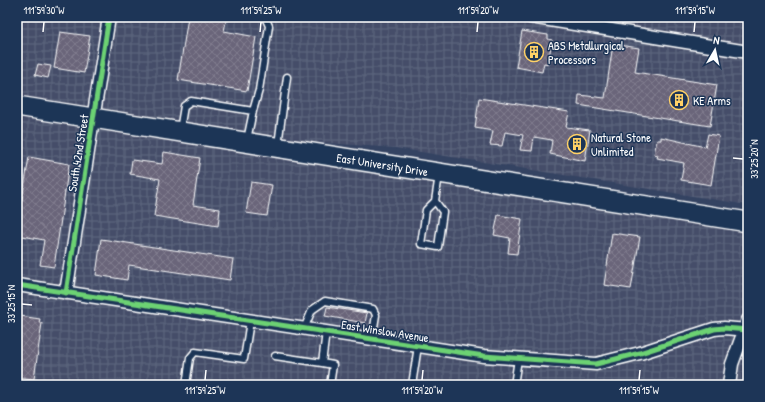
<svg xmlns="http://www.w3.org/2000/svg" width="765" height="402" font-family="'Patrick Hand',sans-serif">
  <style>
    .industrial { fill: url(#industrial-grid) }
    .building { fill: url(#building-cross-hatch); stroke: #fff }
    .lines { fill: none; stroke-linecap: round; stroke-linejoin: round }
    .service-casing { stroke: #fff; stroke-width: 9 }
    .minor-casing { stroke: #fff; stroke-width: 15 }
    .primary-casing { stroke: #fff; stroke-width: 22 }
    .service { stroke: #1d3557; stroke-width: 6 }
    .minor { stroke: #1d3557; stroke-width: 12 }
    .primary { stroke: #1d3557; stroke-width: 19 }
    .cycleway-casing { stroke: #1d3557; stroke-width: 8 }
    .cycleway { stroke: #6cd273; stroke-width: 5 }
    .ticks { fill: none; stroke: #fff; stroke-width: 1.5 }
    .labels { text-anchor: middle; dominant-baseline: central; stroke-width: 3; stroke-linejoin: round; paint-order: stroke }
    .poi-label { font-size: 12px; fill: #fff; stroke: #1d3557; text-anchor: start }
    .street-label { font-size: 12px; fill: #fff; stroke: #1d3557 }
    .neatline { fill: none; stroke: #fff; stroke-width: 1.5 }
    .ticks-label { font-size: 10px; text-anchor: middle; fill: #fff }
  </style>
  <defs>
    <pattern id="industrial-grid" width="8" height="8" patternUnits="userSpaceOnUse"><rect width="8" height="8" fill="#444d69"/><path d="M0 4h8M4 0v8" fill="none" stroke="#606880"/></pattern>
    <pattern id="building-cross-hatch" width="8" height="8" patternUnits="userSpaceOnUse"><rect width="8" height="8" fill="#6a657a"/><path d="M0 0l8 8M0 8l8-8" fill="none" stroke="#807c8e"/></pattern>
  </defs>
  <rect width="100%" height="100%" fill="#344362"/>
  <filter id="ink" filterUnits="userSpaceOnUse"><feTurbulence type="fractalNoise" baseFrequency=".025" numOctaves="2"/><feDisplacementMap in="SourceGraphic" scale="8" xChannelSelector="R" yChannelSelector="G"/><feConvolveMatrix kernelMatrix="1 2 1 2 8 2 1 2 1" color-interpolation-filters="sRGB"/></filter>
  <g filter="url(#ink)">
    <path class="industrial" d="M 17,17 L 748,17 L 748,205 L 396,148 L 100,127 L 748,232 L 748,385 L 17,385 Z"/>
    <path class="building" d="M 188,17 L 227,17 L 224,31 L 256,37 L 247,91 L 178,80 Z
      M 522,31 L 548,35 L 548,39 L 552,40 L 548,64 L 544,63 L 542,72 L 516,67 Z
      M 60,32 L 90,36 L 84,73 L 54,68 Z
      M 613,44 L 639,48 L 635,72 L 717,85 L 710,126 L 578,105 L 579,95 L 605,98 Z
      M 38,64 L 51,66 L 48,78 L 35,75 Z
      M 479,98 L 569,112 L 566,127 L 590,130 L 585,161 L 550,154 L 552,140 L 534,137 L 532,151 L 520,150 L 523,135 L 505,132 L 502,146 L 490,145 L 493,131 L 475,128 Z
      M 708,134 L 719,136 L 711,185 L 681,180 L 684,163 L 657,158 L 658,155 L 654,154 L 657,140 L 661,140 L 661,137 L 705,147 Z
      M 164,152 L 200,158 L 193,205 L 220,209 L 218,226 L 154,216 L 160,179 L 130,174 L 132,160 L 162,164 Z
      M 29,157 L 69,164 L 54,267 L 40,265 L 44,240 L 17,235 L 17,199 L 22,200 Z
      M 251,182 L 272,185 L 267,216 L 246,213 Z
      M 498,215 L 522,219 L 517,254 L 508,253 L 510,238 L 494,235 Z
      M 612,233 L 640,237 L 631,289 L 604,285 Z
      M 101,239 L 233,259 L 230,280 L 129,265 L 127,280 L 96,275 Z
      M 327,307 L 367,313 L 365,323 L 325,316 Z
      M 20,316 L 40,319 L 39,323 L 42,323 L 34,379 L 17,377 L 17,334 Z"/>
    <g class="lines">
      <g class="service-casing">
        <path id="service" d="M 253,111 L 259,90 L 269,26 L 265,17
          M 180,130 L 184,106 L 191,101 L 253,111 L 247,140
          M 278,145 L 287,77
          M 435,201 L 443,212 L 438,247 L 421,244 L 426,210 L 435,201 L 439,175
          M 304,329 L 312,310 L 325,301 L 373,309 L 376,315 L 372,339
          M 275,356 L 322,363 L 326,332
          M 322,363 L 333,365 L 330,385
          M 186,385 L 190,358 L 195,352 L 244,359 L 250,321
          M 412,385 L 418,346
          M 514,385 L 518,359"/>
      </g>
      <g class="minor-casing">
        <path id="minor" d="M 531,17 L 748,52
          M 17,285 L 484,356 L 596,364 L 640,353 L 714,329 L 724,328 L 748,330
          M 66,293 L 109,17
          M 729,385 L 732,364 L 748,320"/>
      </g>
      <g class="primary-casing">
        <g id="primary">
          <path id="s1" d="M 17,106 L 748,222"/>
        </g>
      </g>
      <use href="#service" class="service"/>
      <use href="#minor" class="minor"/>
      <use href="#primary" class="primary"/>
      <g class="cycleway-casing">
        <path id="cycleway" d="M 17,285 L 484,356 L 596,364 L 640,353 L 714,329 L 724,328 L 748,330
          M 66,293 L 109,17"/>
      </g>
      <use href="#cycleway" class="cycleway"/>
    </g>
  </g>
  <path class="ticks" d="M 43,32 L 44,22M 260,32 L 261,22M 477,32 L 478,22M 694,32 L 695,22M 733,158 L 743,159M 22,304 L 32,305M 205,380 L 206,370M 422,380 L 423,370M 639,380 L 640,370"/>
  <defs>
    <g id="building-ring" transform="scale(1)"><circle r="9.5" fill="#1d3557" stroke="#ffd166" stroke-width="1.5"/><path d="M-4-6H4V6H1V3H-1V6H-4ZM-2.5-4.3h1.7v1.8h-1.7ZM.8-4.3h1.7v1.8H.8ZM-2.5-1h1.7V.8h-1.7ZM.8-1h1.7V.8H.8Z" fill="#ffd166"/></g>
  </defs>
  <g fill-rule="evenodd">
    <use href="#building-ring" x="534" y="52"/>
    <use href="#building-ring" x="679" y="100"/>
    <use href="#building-ring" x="577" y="144"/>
  </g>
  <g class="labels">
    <g class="poi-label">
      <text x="548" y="45">ABS Metallurgical<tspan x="548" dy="14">Processors</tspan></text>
      <text x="693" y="100">KE Arms</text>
      <text x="591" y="137">Natural Stone<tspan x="591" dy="14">Unlimited</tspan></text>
    </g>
    <g class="street-label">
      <text transform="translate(78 153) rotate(-81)">South 42nd Street</text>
      <text stroke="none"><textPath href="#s1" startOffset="370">East University Drive</textPath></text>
      <text transform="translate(385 331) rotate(9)">East Winslow Avenue</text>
    </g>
  </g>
  <rect width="765" height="402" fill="none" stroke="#1d3557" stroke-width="44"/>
  <g transform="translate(715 50) rotate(9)" stroke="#1d3557" stroke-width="3" paint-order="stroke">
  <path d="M0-3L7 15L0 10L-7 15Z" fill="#ffffff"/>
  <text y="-6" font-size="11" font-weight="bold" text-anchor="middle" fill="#ffffff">N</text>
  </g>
  <rect x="22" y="22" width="721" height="358" class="neatline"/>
  <g class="ticks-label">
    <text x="44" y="14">111°59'30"W</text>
    <text x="261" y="14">111°59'25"W</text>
    <text x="478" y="14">111°59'20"W</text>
    <text x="695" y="14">111°59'15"W</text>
    <text transform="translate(754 159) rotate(-90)" y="4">33°25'20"N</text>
    <text transform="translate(11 304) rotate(-90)" y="4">33°25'15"N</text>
    <text x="205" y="394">111°59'25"W</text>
    <text x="422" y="394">111°59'20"W</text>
    <text x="639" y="394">111°59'15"W</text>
  </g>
</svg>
